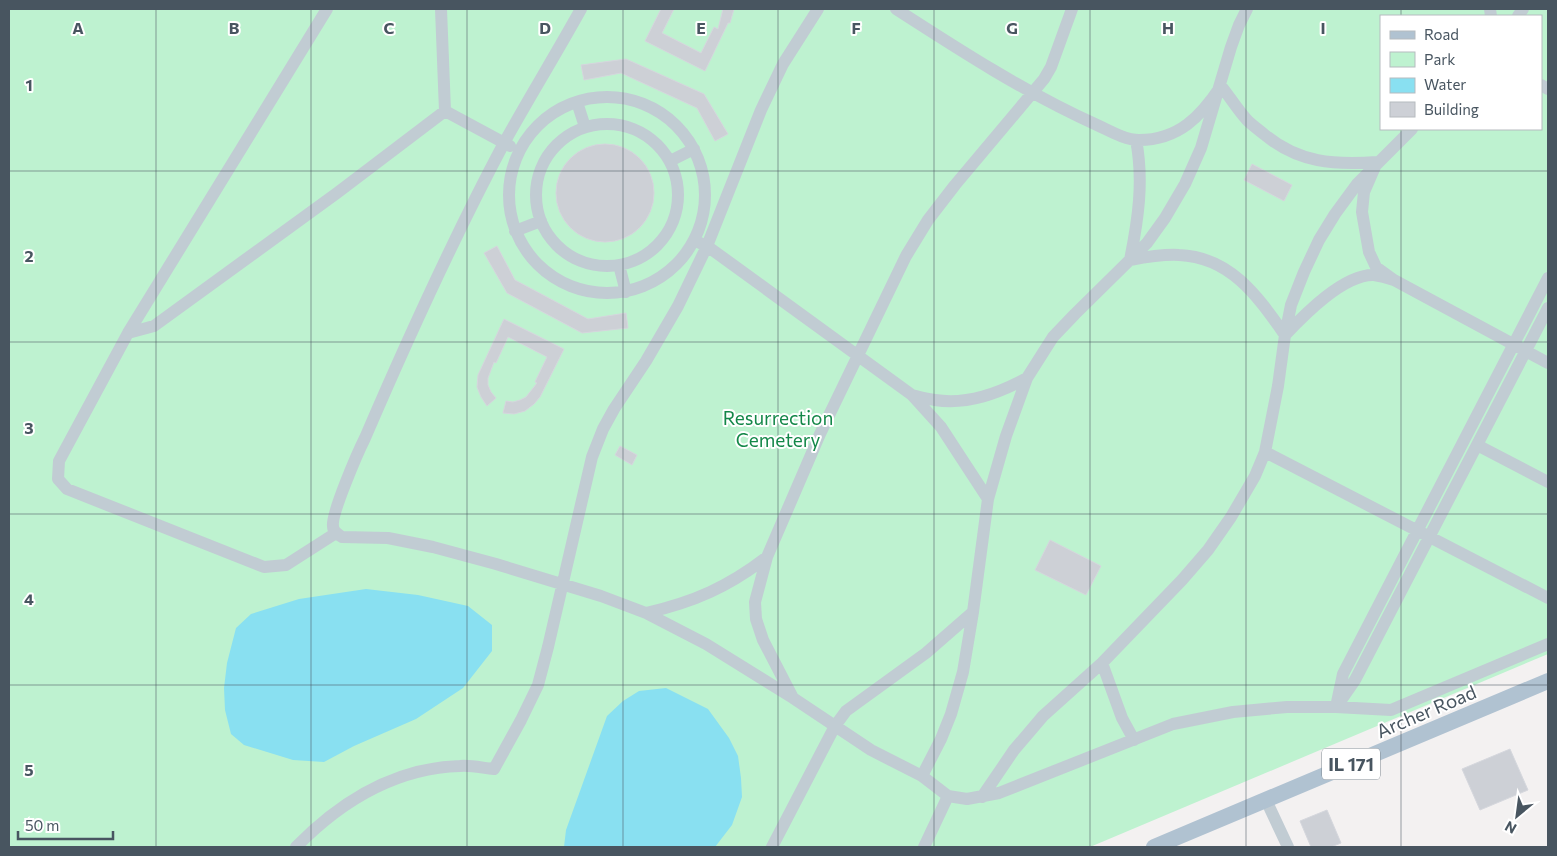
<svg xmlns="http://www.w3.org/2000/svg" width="1557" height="856" font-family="Commissioner,sans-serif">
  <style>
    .green { fill: #bef2d0; fill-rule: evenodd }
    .water { fill: #89e0f1 }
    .building { fill: #cdd0d6; stroke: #d5d7dd }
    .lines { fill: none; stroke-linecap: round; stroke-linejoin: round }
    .minor { stroke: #c1ccd3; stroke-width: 12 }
    .major { stroke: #b0c2d1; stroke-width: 16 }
    .grid { fill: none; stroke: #485560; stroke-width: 1; stroke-opacity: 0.55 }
    .labels { text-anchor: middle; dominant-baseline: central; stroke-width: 4; stroke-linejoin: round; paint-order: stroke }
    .shield { fill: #fff; stroke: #7f8890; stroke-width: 1 }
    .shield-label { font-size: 18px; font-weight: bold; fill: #485560 }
    .park-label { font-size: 19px; fill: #138748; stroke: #fff }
    .street-label { font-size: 19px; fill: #485560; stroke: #fff }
    .grid-label { font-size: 16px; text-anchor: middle; font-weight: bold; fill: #485560; stroke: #fff; stroke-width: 4; stroke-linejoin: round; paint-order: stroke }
  </style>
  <rect width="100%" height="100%" fill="#f3f1f1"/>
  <path class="green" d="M 9,9 L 1548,9 L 1548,654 L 1090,847 L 9,847 ZM 1381,16 L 1541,16 L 1541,129 L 1381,129 Z"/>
  <path class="water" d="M 366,589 L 418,595 L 468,606 L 492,625 L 492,651 L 463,688 L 416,719 L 354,746 L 324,762 L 293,760 L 244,745 L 231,734 L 225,710 L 224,688 L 227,663 L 236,628 L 251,614 L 299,599 Z
    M 666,688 L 708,709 L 729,738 L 738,756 L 741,778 L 742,797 L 732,825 L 715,847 L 564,847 L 566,830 L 607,716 L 623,701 L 639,691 Z"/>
  <path class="building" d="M 661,9 L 674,9 L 662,33 L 701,53 L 714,27 L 718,29 L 723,9 L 734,9 L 730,23 L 728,23 L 705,71 L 645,41 Z
    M 626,59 L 704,94 L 728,134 L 715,141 L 697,108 L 621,73 L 584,80 L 581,65 Z
    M556 193a49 49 0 1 1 98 0a49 49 0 1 1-98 0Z
    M 1252,164 L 1292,185 L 1284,201 L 1244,180 Z
    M 497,246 L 515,280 L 588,319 L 626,313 L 628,328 L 582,333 L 507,293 L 484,253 Z
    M 504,319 L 564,349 L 540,397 L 534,404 L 525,411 L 514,414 L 503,413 L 506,401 L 513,402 L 520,400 L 526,397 L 537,383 L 535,382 L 547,357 L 508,337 L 496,363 L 494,362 L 488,378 L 488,385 L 491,392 L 496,398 L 487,406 L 481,397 L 477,387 L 478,375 Z
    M 620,446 L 637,455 L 632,465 L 615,455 Z
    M 1050,540 L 1101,566 L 1086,595 L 1035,570 Z
    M 1510,749 L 1528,790 L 1480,810 L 1462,769 Z
    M 1327,810 L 1341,843 L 1331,847 L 1311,847 L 1300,821 Z"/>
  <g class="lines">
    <path class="minor" d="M 327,9 L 128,333 L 59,461 L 58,479 L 67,489 L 264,567 L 286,565 L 336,533
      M 441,9 L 445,111 L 510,146
      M 581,9 C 556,54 529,98 504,143 C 453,239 408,338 365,438 C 358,452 331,514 333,526 C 333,532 338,534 342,537 L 388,538 L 433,547 L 496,564 L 601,596 L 646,613 L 706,644 L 793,698 L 871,750 L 922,776 L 948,796
      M 896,9 C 961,51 1026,93 1097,125 C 1110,131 1125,140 1139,140 C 1179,140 1201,116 1221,86 C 1230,97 1237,109 1247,120 C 1252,125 1259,130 1265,135 C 1299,163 1334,165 1377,162 L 1364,192 L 1362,212 L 1369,252 L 1376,267 L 1394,280
      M 1490,9 L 1491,16
      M 1518,16 L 1523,9
      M 1541,85 L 1548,89
      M509 195a98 98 0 1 1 196 0a98 98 0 1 1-196 0Z
      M 577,102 L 585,127
      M536 195a71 71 0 1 1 142 0a71 71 0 1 1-142 0Z
      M 1136,140 C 1144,181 1138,220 1130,260 C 1146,257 1163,254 1179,255 C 1231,257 1258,297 1285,335 C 1305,314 1344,274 1374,275 C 1381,276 1388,278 1394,280 L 1548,363
      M 670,161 L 694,149
      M 515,231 L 541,221
      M 700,243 L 707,246 L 912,395 L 941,427 L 988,499
      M 619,265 L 626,292
      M 128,333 L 154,326 L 337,193 L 445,111
      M 912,395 C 920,397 927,399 935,400 C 968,405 999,393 1027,378
      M 1477,445 L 1548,482
      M 1265,452 L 1548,598
      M 646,613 C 694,602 728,587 767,557
      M 1102,663 L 1122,718 L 1134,740
      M 792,696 L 763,640 L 756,619 L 755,602 L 767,557 L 820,434 L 906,256 L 928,220 L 955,185 L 1044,79 L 1051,67 L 1072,9
      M 1339,703 L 1355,680 L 1548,308
      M 1336,707 L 1343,674 L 1548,278
      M 922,776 L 941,739 L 951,714 L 963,672 L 973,612 L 988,499 L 1006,436 L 1027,378 L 1053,337 L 1075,314 L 1147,243 L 1165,218 L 1185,184 L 1201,148 L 1231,47 L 1239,25 L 1247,9
      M 982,797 L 1014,750 L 1043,716 L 1102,663 L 1182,580 L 1208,550 L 1231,517 L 1255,476 L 1265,452 L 1278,386 L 1285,335 L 1291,305 L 1304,272 L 1319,240 L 1335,214 L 1357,184 L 1412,129
      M 1266,800 L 1288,847
      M 296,847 C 341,801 394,768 460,766 C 471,765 483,768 494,769 L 521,720 L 538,685 L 548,647 L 592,457 L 603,429 L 614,409 L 646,361 L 678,306 L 707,246 L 761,110 L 783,64 L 818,9
      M 772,847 L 835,726 L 846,711 L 926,653 L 973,612
      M 924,847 L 948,796 L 967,799 L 999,793 L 1173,724 L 1233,712 L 1287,707 L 1336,707 L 1391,710 L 1548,644"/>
    <path class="major" d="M 1154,847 L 1548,681"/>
  </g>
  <path class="grid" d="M 156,9 L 156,847M 311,9 L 311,847M 467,9 L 467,847M 623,9 L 623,847M 778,9 L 778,847M 934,9 L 934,847M 1090,9 L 1090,847M 1246,9 L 1246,847M 1401,9 L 1401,16M 1401,129 L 1401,847M 9,171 L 1548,171M 9,342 L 1548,342M 9,514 L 1548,514M 9,685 L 1548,685"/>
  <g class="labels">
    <rect class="shield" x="1322" y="748.5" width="58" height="31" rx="4"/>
    <g class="shield-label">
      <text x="1351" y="764">IL 171</text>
    </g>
    <g class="park-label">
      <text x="778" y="417">Resurrection<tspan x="778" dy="22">Cemetery</tspan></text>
    </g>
    <g class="street-label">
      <text transform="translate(1426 711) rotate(-23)">Archer Road</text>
    </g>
  </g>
  <g class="grid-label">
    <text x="78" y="34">A</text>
    <text x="234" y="34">B</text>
    <text x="389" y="34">C</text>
    <text x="545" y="34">D</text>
    <text x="701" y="34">E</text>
    <text x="856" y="34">F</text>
    <text x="1012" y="34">G</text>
    <text x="1168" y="34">H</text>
    <text x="1323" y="34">I</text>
    <text x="29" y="91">1</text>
    <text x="29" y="262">2</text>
    <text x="29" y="434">3</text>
    <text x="29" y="605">4</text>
    <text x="29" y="776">5</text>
  </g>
  <rect width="1557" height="856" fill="none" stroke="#485560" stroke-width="20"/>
  <rect x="1380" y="15" width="162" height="115" fill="#ffffff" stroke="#b6bbbf"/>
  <rect x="1390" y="31" width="25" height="8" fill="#b0c2d1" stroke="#b6bbbf"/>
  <text x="1424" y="40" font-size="15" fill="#485560">Road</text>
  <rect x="1390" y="52" width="25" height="15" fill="#bef2d0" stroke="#b6bbbf"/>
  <text x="1424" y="65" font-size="15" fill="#485560">Park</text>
  <rect x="1390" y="78" width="25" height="15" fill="#89e0f1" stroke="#b6bbbf"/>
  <text x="1424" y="90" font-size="15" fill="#485560">Water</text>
  <rect x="1390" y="102" width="25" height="15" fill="#cdd0d6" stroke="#b6bbbf"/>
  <text x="1424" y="115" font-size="15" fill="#485560">Building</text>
  <g transform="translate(1517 816) rotate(209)" stroke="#ffffff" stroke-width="4" paint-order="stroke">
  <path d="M0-4L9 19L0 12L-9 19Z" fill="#485560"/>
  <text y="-8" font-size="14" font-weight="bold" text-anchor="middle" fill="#485560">N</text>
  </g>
  <path d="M18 831v8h95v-8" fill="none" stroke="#485560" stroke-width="2.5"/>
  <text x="25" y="831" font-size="15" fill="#485560" stroke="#ffffff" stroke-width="4" paint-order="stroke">50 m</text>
</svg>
